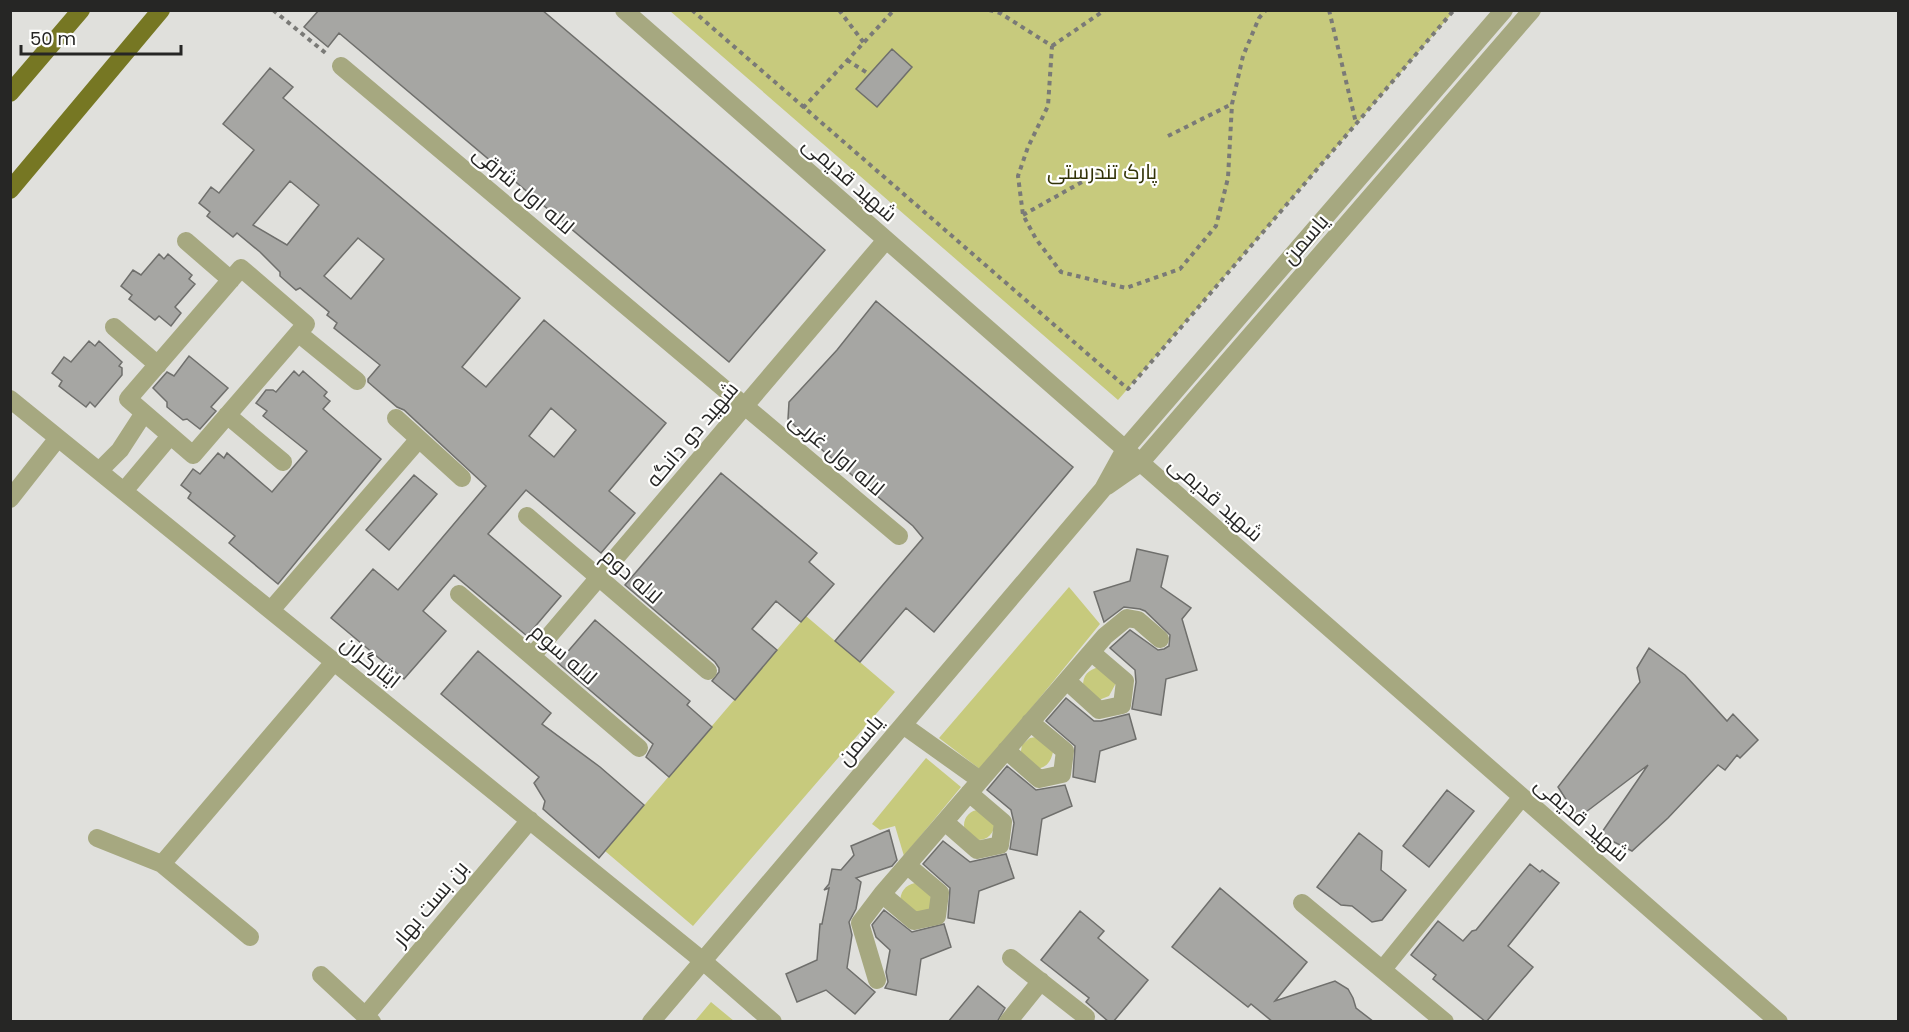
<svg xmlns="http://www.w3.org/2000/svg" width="1909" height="1032" font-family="Poppins,Cairo,sans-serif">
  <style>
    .green { fill: #c7ca7d }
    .building { fill: #a6a6a3; stroke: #6f6f6c; stroke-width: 1.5; fill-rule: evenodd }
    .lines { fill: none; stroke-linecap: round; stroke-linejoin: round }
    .path { stroke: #7a7a77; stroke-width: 4; stroke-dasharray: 4.5 4.5; stroke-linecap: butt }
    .minor { stroke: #a6a880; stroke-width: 18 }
    .major { stroke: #767723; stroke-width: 18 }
    .labels { text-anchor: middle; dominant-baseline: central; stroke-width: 4.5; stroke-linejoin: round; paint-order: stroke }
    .park-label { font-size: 21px; fill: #313206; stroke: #fffffe }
    .street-label { font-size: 21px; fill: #262625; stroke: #fffffe }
  </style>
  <rect width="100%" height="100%" fill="#e0e0dc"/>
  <path class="green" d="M 670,11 L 1454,11 L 1118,400 Z
    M 1069,587 L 1100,624 L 981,770 L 939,738 Z
    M 806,616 L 895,692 L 693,926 L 605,851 Z
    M 1099,667 L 1116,683 L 1109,696 L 1099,700 L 1083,686 C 1083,675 1088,670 1099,667 Z
    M 1036,737 L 1053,752 C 1051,762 1046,768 1036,769 L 1020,756 L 1022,745 L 1030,738 Z
    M 926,758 L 961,787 L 904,856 L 895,826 L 880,830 L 872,824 Z
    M964 825a15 15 0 1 1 30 0a15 15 0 1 1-30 0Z
    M 915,883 L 931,894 L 930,909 L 921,915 L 900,903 C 900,892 905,885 915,883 Z
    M 711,1002 L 734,1021 L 695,1021 Z"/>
  <path class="building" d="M 319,10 L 542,10 L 825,250 L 729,362 L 339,33 L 328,47 L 304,27 Z
    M 892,49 L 912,67 L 877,107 L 856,89 Z
    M 270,68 L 293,87 L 283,98 L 520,298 L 462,367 L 486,387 L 544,320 L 666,423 L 609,491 L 635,513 L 601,553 L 526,490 L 488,534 L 561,596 L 527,636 L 454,575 L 423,611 L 446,631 L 404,679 L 331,618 L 373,569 L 398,590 L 486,486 L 404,410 L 397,407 L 368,382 L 368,379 L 380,365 L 334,328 L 337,323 L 327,315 L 329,312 L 300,288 L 296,290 L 280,276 L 280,272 L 260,252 L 237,233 L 233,237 L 207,216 L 210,212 L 199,203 L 211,187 L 219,193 L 254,150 L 223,124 ZM 290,181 L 319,205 L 287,245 L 253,225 ZM 358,238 L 384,259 L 351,299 L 324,276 ZM 551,408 L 576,430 L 554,457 L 529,436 Z
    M 159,254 L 164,259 L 168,254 L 192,275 L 189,279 L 195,284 L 175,307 L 181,313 L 171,326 L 159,316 L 155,320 L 129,299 L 132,295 L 121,286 L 133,270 L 141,275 Z
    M 876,301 L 1073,467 L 934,632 L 906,608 L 860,662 L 835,641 L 923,538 L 913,526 L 803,434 L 788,419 L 789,402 L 837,350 Z
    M 89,341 L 95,346 L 99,341 L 122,362 L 119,366 L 122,368 L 122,375 L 95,407 L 90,402 L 86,407 L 59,386 L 62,381 L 52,373 L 64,357 L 71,362 Z
    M 189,356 L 228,388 L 211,407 L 216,411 L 200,429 L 187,419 L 183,420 L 167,407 L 167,402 L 153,388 L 167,372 L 174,376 Z
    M 294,371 L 299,376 L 303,371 L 327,392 L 324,396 L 330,401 L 323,409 L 381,459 L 278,584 L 229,543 L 235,536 L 188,498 L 191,493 L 181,485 L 193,469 L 200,474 L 218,453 L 224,458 L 227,453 L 272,492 L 307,451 L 263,416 L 267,411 L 256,403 L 266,390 L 273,390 L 276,392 Z
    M 721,473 L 817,553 L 809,562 L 834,584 L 801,622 L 776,601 L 752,629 L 777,650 L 735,700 L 712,681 L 719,672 L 719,668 L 715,662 L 625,585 Z
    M 414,475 L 437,494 L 389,550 L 366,530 Z
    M 1137,549 L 1168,556 L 1161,587 L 1191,608 L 1182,619 L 1197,670 L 1166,679 L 1161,715 L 1132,709 L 1136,682 L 1135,670 L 1110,648 L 1130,630 L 1158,650 L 1164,649 L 1169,646 L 1170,635 L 1145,611 L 1140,609 L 1124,607 L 1104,622 L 1094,592 L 1130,581 Z
    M 595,620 L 690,701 L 687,705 L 712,727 L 669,777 L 646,757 L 653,744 L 558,663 Z
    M 1649,648 L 1685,675 L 1727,721 L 1733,714 L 1758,740 L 1740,758 L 1737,755 L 1725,770 L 1718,765 L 1668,818 L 1632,851 L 1600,835 L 1648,765 L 1578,818 L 1558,787 L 1640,682 L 1637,668 Z
    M 478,651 L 551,713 L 542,724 L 600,767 L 644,805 L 599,858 L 543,809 L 545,801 L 534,783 L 539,777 L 441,694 Z
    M 1066,698 L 1094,721 L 1101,721 L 1129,714 L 1136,739 L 1100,751 L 1095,782 L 1073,777 L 1075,746 L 1046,721 Z
    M 1007,766 L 1036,790 L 1065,785 L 1072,806 L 1042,819 L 1037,855 L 1010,849 L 1014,823 L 1011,810 L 987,790 Z
    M 1447,790 L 1474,811 L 1429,867 L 1403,846 Z
    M 889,830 L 897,860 L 892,866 L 856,878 L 861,882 L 856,909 L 849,922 L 852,935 L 847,968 L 875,992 L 855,1014 L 826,990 L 797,1002 L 786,974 L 817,960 L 820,924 L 822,924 L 829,888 L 824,890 L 829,884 L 832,869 L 841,870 L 854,855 L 851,846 Z
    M 1359,833 L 1382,851 L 1381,870 L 1406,890 L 1382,920 L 1372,922 L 1352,906 L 1341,905 L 1317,887 Z
    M 943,841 L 970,862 L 1006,854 L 1014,878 L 979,891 L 974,923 L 948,918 L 950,888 L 923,864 Z
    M 1530,864 L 1540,872 L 1542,870 L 1559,883 L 1508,946 L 1533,967 L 1486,1022 L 1433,979 L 1436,975 L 1411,955 L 1438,921 L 1463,941 L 1472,931 L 1476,930 Z
    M 1220,888 L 1307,962 L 1275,1001 L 1335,981 L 1348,989 L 1353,998 L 1356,1008 L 1374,1022 L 1273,1022 L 1251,1004 L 1248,1007 L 1172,947 Z
    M 884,910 L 912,932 L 944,924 L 951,947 L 921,959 L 916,995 L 885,988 L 888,982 L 886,972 L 890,950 L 876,937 L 872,925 Z
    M 1080,911 L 1104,931 L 1098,938 L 1148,980 L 1113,1022 L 1109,1022 L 1086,1002 L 1089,998 L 1041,960 Z
    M 978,986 L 1005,1008 L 997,1022 L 948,1022 Z"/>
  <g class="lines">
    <path class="path" d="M 273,10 L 328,55
      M 692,10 L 1128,389 L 1454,10
      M 839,10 L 864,43
      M 989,10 L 1000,13 L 1052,46 L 1048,106 L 1028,147 L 1018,176 L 1023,215 L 1036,239 L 1061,272 L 1126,288 L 1180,269 L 1216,226 L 1228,178 L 1232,104 L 1243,56 L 1259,18 L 1266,10
      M 1329,10 L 1356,123
      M 1052,46 L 1105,10
      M 847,60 L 869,74
      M 803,108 L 894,10
      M 1168,136 L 1232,104
      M 1023,215 L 1098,173"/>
    <path class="minor" d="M 624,10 L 1779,1022
      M 341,66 L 899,536
      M 186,241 L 231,280
      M 241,268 L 306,324 L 193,455 L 128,399 Z
      M 114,327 L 158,365
      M 298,333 L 357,381
      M 10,399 L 703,961 L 773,1022
      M 227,415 L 283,462
      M 396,418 L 462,478
      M 99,471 L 120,450 L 144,413
      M 1107,486 L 1140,463 L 1532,10
      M 124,491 L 170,436
      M 10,499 L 58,438
      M 527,516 L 708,671
      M 459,594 L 639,748
      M 271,610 L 419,439
      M 532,656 L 886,240
      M 1067,681 L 1099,710 L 1122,705 L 1125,681 L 1091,652
      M 903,725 L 980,780
      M 1006,750 L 1039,779 L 1062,774 L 1065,751 L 1030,722
      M 945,822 L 977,850 L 1000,845 L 1003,822 L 969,793
      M 97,838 L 162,864 L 334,662
      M 162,864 L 250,937
      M 882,894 L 914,921 L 937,916 L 940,893 L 908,866
      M 1302,903 L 1445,1022
      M 1011,958 L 1086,1017
      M 1383,969 L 1522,797
      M 321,975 L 372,1022
      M 877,980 L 860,923 L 882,894 L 1105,636 L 1127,618 L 1138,620 L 1160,639
      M 366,1015 L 530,820
      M 651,1022 L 1103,489 L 1125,449 L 1504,10
      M 1008,1022 L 1041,981"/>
    <path class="major" d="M 10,93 L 81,10
      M 10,190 L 161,10"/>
  </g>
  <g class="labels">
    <g class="park-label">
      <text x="1102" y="171">پارک تندرستی</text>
    </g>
    <g class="street-label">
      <text transform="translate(850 179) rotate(41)">شهید قدیمی</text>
      <text transform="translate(524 190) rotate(40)">لاله اول شرقی</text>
      <text transform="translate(1305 239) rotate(-49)">یاسمن</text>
      <text transform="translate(692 434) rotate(-50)">شهید دو دانگه</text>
      <text transform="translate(837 454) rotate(40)">لاله اول غربی</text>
      <text transform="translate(1216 499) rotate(41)">شهید قدیمی</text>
      <text transform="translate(632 576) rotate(41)">لاله دوم</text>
      <text transform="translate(564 654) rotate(41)">لاله سوم</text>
      <text transform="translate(371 662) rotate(39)">ایثارگران</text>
      <text transform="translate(860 740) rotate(-50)">یاسمن</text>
      <text transform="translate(1582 819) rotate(41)">شهید قدیمی</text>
      <text transform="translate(430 903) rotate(-50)">بن بست بهار</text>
    </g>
  </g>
  <rect width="1909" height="1032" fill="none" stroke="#262625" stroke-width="24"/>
  <path d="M21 45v9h160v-9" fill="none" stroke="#262625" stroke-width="3"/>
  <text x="30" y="45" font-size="18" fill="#262625" stroke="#fffffe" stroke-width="4.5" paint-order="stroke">50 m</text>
</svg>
